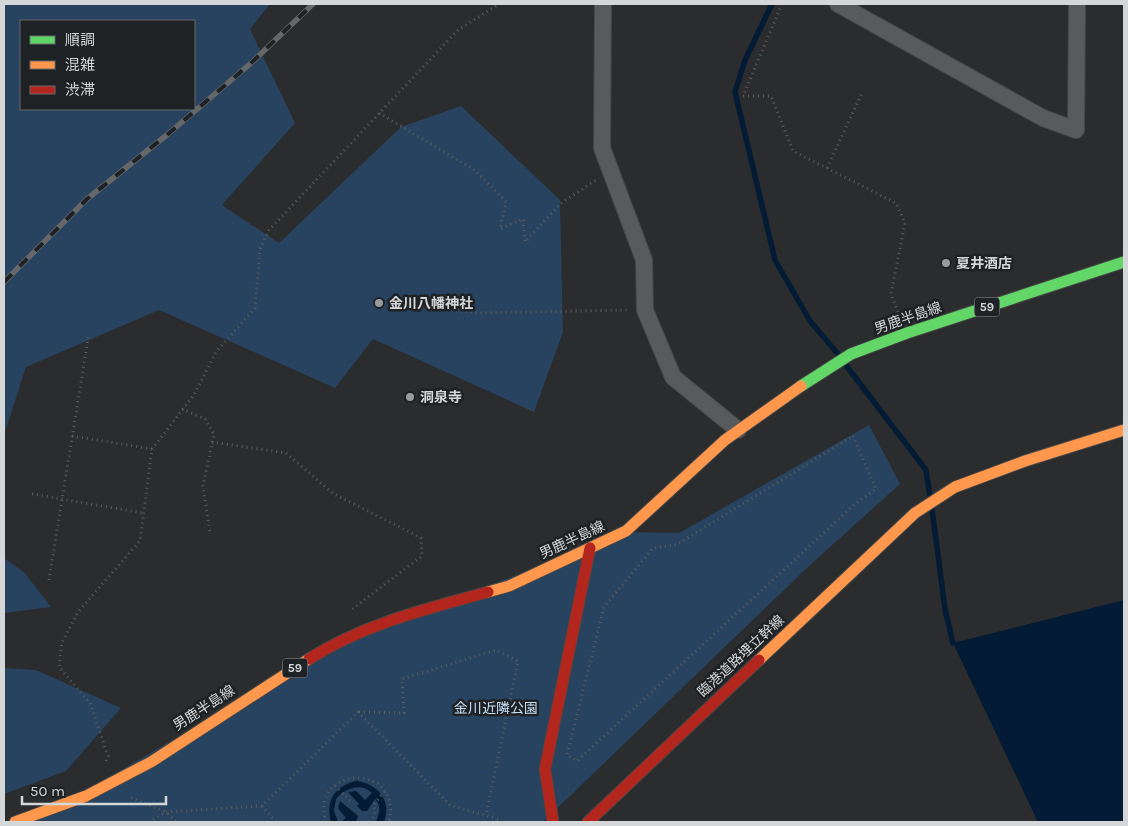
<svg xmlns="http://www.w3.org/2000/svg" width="1128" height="826" font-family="Karla,'Noto Sans JP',sans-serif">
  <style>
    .green { fill: #27435f; fill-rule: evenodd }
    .water { fill: #041b35 }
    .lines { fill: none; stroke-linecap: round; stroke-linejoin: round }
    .stream { stroke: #041b35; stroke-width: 5.5 }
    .street-casing { stroke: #454748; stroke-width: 18 }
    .fast-casing { stroke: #454748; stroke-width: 13 }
    .slow-casing { stroke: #454748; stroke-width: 13 }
    .jam-casing { stroke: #454748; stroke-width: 13 }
    .path { stroke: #5c5d5e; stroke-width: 3; stroke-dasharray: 1 4; stroke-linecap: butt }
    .street { stroke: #595a5b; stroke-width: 16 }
    .fast { stroke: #63d668; stroke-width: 11 }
    .slow { stroke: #ff974d; stroke-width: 11 }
    .jam { stroke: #b3261e; stroke-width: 11 }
    .rail-casing { stroke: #666768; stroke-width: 5.5 }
    .rail { stroke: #1f2224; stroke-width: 4; stroke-dasharray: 11; stroke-linecap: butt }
    .poi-dot { fill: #989a9c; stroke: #1f2224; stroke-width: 2 }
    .labels { text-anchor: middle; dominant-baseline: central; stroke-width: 5; stroke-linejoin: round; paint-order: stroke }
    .shield { fill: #1f2224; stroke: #9ea0a2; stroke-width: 1 }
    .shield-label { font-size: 12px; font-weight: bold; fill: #d4d6d8 }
    .poi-label { font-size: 14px; font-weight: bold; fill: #d4d6d8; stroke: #1f2224; text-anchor: start }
    .street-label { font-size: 14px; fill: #d4d6d8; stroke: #1f2224 }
    .park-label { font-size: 14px; fill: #c6dff9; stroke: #1f2224 }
  </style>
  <rect width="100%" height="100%" fill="#2a2c2d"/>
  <path class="green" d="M 4,4 L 270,4 L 250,29 L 295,123 L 222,205 L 279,243 L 401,127 L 461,106 L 560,200 L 563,332 L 534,412 L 373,339 L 335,388 L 159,310 L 26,367 L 4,435 ZM 21,21 L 194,21 L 194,109 L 21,109 Z
    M 869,425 L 900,484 L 810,565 L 543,822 L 32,822 L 337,644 L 628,532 L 679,533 Z
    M 4,558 L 24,572 L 51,607 L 4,613 Z
    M 4,668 L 36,670 L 121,708 L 66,771 L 4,794 Z"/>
  <path class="water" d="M 1124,600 L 1124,822 L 1038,822 L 953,643 Z
    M 356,781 C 378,784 392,800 384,822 L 376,822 C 379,814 382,806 375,799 L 367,811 L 362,811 L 357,806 L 359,804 L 348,792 L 356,791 L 365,800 L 372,793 C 362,782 345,788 336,799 L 334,811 L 338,822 L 331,822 C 325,801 335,786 356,781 Z
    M 340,801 L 358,816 L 356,822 L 341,822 L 346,818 L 338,808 Z"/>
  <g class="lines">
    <path class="stream" d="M 772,4 L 745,60 L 735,92 L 775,260 L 810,321 L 838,354
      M 845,364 L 926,470 L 930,497
      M 932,509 L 945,609 L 953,643"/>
    <g class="street-casing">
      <path id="street" d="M 603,4 L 602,148 L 644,260 L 645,310 L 673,377 L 738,430
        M 838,4 L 1043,118 L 1076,130 L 1077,4"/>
    </g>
    <g class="fast-casing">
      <path id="fast" d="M 801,386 L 851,354 L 907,333 L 1124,262"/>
    </g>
    <g class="slow-casing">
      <path id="slow" d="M 488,592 L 509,586 L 626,531 L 725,440 L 801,386
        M 759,660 L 915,513 L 955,487 L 1025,461 L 1124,430
        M 15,822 L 86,796 L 151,762 L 309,659"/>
    </g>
    <g class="jam-casing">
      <path id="jam" d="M 309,659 C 364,624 426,609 488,592
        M 553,822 L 545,769 L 590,548
        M 588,822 L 759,660"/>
    </g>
    <path class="path" d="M 782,4 L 743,96 L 771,96 L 793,151 L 896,203 L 905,223 L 891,294 L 898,312
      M 379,113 L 476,171 L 506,202 L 500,229 L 523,219 L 525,242 L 560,204 L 596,180
      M 827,168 L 862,93
      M 401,305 L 479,313 L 627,310
      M 182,409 L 205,419 L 214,434 L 203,486 L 210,533
      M 72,436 L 152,449
      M 853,436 L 876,489 L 855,504 L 577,761 L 567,755 L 604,607 L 653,548 L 676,545 Z
      M 212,442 L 286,453 L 334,494 L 421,538 L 422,556 L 351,610
      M 32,494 L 143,513
      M 49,580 L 89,333
      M 359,712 L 404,713 L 402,679 L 496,650 L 518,661 L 486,815
      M 106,761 L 108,756 L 90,703 L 59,667 L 62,642 L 78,612 L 140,541 L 152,449 L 194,395 L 216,352 L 255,308 L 260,249 L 269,230 L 458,30 L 499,4
      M 335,786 L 353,803
      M 131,798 L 166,812 L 176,822
      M 262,806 L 276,822
      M 149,822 L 166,812 L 262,806 L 358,712 L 450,805 L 498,819 L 495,822
      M 326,822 C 308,767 403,760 389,822
      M 370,822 L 375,815 L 374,804 L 385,791"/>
    <use href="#street" class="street"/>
    <use href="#fast" class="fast"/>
    <use href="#slow" class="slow"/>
    <use href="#jam" class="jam"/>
    <g class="rail-casing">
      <path id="rail" d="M 4,282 L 87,199 L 168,134 L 250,64 L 313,4"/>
    </g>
    <use href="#rail" class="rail"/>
  </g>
  <g class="poi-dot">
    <circle cx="946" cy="263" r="5"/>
    <circle cx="379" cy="303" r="5"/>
    <circle cx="410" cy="397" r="5"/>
  </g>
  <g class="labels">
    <g class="shield">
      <rect x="974.5" y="297.5" width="25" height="19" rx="4"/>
      <rect x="282.5" y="658.5" width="25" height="19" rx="4"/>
    </g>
    <g class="shield-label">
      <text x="987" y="307">59</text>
      <text x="295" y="668">59</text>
    </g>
    <g class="poi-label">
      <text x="956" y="263">夏井酒店</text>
      <text x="389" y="303">金川八幡神社</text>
      <text x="420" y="397">洞泉寺</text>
    </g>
    <g class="street-label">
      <text transform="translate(908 318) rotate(-19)">男鹿半島線</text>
      <text transform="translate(572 540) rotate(-25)">男鹿半島線</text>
      <text transform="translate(741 656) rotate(-43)">臨港道路埋立幹線</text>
      <text transform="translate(204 708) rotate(-33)">男鹿半島線</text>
    </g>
    <g class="park-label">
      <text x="496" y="708">金川近隣公園</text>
    </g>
  </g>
  <rect width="1128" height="826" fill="none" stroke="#d4d6d8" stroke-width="10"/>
  <rect x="20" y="20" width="175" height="90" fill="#1f2224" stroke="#676a6c"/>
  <rect x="30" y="36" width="25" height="8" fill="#63d668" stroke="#676a6c"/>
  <text x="65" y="45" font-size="15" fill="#d4d6d8">順調</text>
  <rect x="30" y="61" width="25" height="8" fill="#ff974d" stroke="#676a6c"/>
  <text x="65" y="70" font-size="15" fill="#d4d6d8">混雑</text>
  <rect x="30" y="86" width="25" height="8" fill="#b3261e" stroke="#676a6c"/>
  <text x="65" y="95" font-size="15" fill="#d4d6d8">渋滞</text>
  <path d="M22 796v8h144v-8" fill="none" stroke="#d4d6d8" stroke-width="2.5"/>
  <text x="30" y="796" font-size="15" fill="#d4d6d8" stroke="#1f2224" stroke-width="4" paint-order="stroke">50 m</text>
</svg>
